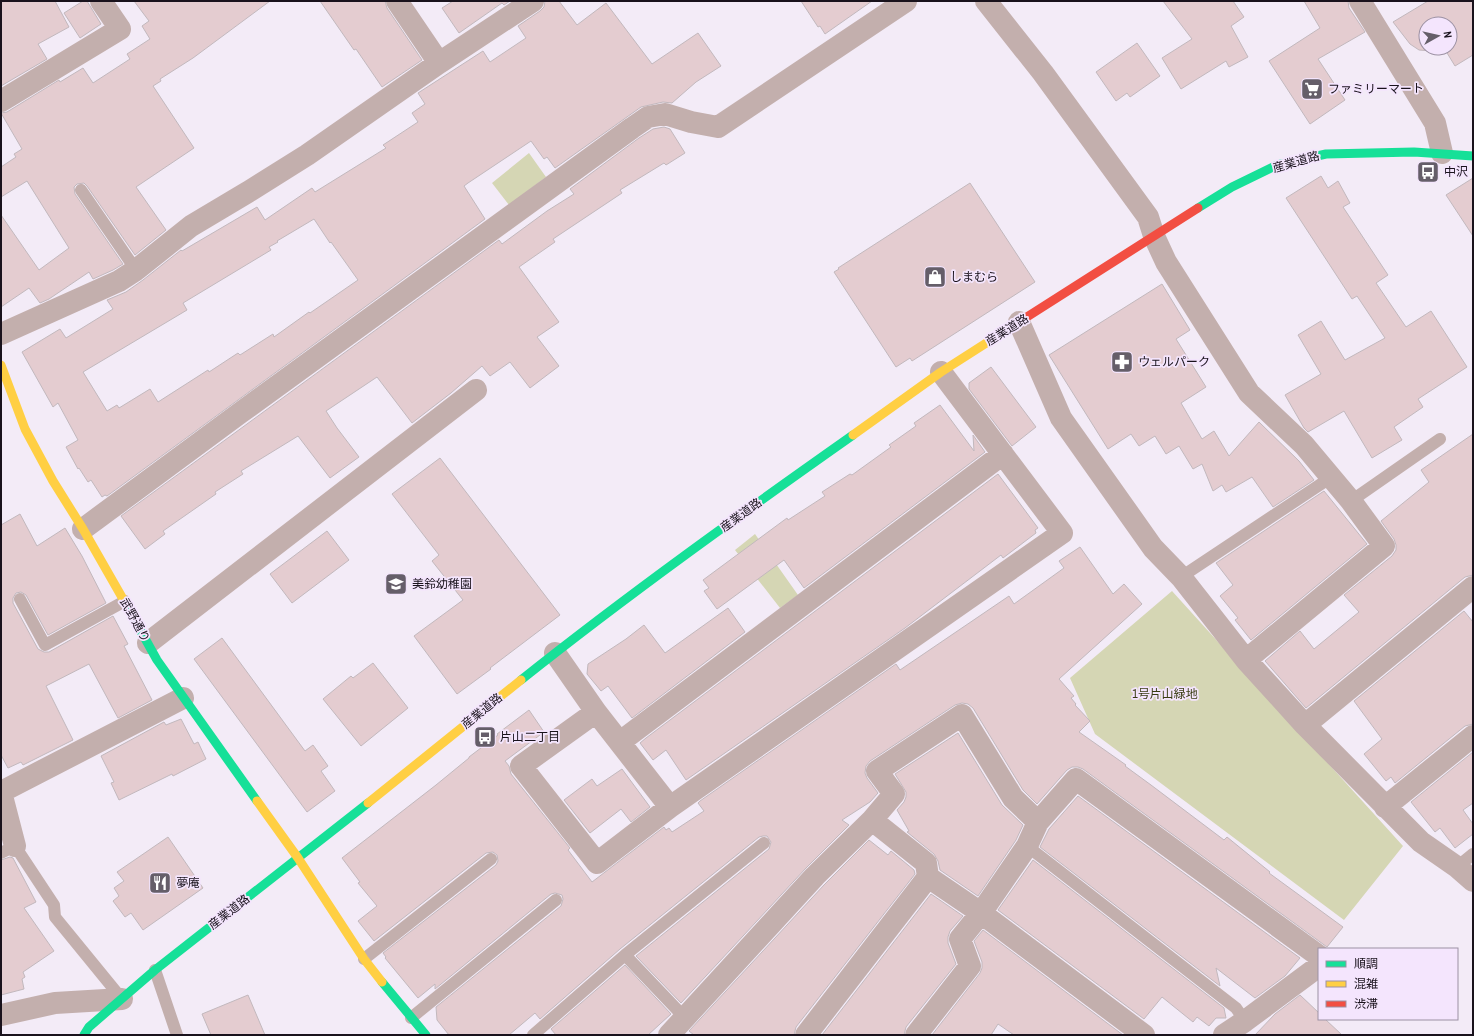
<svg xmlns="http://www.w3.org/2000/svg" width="1474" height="1036" font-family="'Archivo Narrow','Noto Sans JP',sans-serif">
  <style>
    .green { fill: #d5d6b4 }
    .building { fill: #e4ccd0; stroke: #c2b8bd; fill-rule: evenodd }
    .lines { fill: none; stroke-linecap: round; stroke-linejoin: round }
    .lane { stroke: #c3afad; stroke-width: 12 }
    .street { stroke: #c3afad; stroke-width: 22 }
    .fast { stroke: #16e098; stroke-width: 9 }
    .slow { stroke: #ffcf43; stroke-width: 9 }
    .jam { stroke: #f24e42; stroke-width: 9 }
    .labels { text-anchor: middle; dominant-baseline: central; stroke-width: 3.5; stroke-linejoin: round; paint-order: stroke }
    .poi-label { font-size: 12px; fill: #19121c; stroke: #f4e5fd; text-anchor: start }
    .street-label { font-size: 12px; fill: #19121c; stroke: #f4e5fd }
    .park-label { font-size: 12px; fill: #393c12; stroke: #f4e5fd }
  </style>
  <rect width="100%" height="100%" fill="#f3ebf7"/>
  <path class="green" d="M 529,153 L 546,177 L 509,205 L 492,183 Z
    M 755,534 L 798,595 L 780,608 L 735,550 Z
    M 1172,591 L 1403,846 L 1344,920 L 1095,734 L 1070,678 Z"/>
  <path class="building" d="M 1,1 L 55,1 L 69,27 L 38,44 L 47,59 L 1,86 Z
    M 83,1 L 87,1 L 101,24 L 80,38 L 64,13 Z
    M 134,1 L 270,1 L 193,58 L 160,79 L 161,81 L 153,86 L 194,148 L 136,187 L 166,230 L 135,255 L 87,186 L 84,183 L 77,184 L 74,187 L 75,194 L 123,264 L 113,270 L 93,279 L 89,272 L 49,299 L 40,303 L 29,288 L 1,307 L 1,215 L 39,270 L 69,248 L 27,181 L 1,197 L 1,167 L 16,157 L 14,154 L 22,149 L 1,113 L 7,112 L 59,80 L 60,82 L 83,68 L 93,83 L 130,59 L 127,54 L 150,39 L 142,26 L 149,21 Z
    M 320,1 L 385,1 L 387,8 L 422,60 L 382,87 L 356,49 L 354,50 Z
    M 453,1 L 510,1 L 504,5 L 502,3 L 459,33 L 442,8 Z
    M 545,1 L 559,1 L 577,25 L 606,3 L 652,64 L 698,33 L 721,66 L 696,82 L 672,103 L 663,102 L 641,107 L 555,168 L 547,157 L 544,159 L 531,141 L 468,183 L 464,186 L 485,219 L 107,496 L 105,495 L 102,497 L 91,480 L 88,482 L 79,468 L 78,469 L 66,447 L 78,440 L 58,403 L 53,407 L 22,352 L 60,329 L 66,338 L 113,309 L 107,300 L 126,292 L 143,280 L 181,250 L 182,251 L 257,207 L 265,220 L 312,188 L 315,192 L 386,148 L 383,145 L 418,122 L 412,113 L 425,104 L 418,93 L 483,51 L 490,62 L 526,38 L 518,26 L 540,11 L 544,7 ZM 314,219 L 330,243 L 331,242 L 358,280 L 310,313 L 309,312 L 274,337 L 273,334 L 240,355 L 238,353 L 209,372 L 208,370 L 158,402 L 150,389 L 119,408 L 117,405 L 107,411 L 83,372 L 187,310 L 183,303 L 271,250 L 269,247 L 278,242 L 277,241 Z
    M 801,1 L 872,1 L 825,34 L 820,26 L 818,27 Z
    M 1163,1 L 1233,1 L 1244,17 L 1231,26 L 1248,57 L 1229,67 L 1226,61 L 1181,89 L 1162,58 L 1192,39 Z
    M 1304,1 L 1348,1 L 1349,8 L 1365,32 L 1318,59 L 1345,100 L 1310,124 L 1269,61 L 1320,28 Z
    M 1428,1 L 1473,1 L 1473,55 L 1455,66 L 1444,48 L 1450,48 L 1450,24 L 1426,24 L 1426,48 L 1440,48 L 1432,51 L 1419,50 L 1410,44 L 1393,22 Z
    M 1137,43 L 1160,76 L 1130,97 L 1127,93 L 1116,101 L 1096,72 Z
    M 664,127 L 670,129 L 685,153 L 666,165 L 664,163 L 620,190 L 622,193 L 553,239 L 555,242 L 519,267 L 559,322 L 537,337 L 559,366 L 530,388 L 510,362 L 490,376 L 482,366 L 451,393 L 412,423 L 377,377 L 326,411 L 337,428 L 359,457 L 330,478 L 298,436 L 241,471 L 243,474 L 215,492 L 216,494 L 163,531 L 165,534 L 145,549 L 121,516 L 499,240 L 502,244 L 547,211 L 574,194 L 570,189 L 639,138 L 653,129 Z
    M 1321,176 L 1328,188 L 1338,181 L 1350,203 L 1343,207 L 1388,275 L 1376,283 L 1406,327 L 1431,311 L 1467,367 L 1418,399 L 1423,407 L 1394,427 L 1402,440 L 1372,458 L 1344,411 L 1308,432 L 1304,428 L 1285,395 L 1321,374 L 1298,335 L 1321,321 L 1345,360 L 1385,338 L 1357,296 L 1352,299 L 1286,198 Z
    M 1473,178 L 1473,236 L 1446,195 Z
    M 970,183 L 1035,282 L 912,361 L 910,358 L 896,367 L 834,272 L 839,269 L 838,268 Z
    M 1162,284 L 1190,330 L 1176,339 L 1206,387 L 1181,403 L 1202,439 L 1214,431 L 1229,456 L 1259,422 L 1299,461 L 1314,480 L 1273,507 L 1252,477 L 1226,492 L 1222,485 L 1213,491 L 1202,464 L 1193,469 L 1179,446 L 1166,454 L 1155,436 L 1139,446 L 1131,434 L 1108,449 L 1049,355 Z
    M 991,367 L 1036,427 L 1012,446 L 969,389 L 969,383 Z
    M 940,405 L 974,451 L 973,435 L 985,452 L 804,588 L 784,560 L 717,609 L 704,591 L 709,588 L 703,580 L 787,518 L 788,520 L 825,496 L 822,492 L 850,474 L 852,475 L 891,447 L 889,445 L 916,426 L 914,423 Z
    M 1473,434 L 1473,575 L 1465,577 L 1306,708 L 1265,661 L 1300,631 L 1314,649 L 1359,612 L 1344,595 L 1392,556 L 1396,550 L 1396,545 L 1394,539 L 1381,521 L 1429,482 L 1421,470 Z
    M 440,458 L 560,615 L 490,668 L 491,669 L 457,694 L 414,636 L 463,600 L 432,561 L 439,555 L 392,494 Z
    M 998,474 L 1038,528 L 1035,530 L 1036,533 L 1003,558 L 1001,555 L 905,628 L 686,780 L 666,750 L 653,760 L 640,743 L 646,738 Z
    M 1324,491 L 1367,544 L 1251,640 L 1235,620 L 1238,618 L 1220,596 L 1233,585 L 1216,563 Z
    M 20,514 L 37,546 L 65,528 L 82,556 L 106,603 L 48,635 L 26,595 L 21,592 L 16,593 L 13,598 L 13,603 L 38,649 L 44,652 L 49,652 L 113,616 L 128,644 L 124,646 L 152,700 L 118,718 L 89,664 L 46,686 L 73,740 L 23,765 L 21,762 L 8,768 L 1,755 L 1,525 Z
    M 327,531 L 349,560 L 292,603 L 270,574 Z
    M 1080,547 L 1113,594 L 1124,584 L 1142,604 L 1059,679 L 1074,696 L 1071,698 L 1076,704 L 1075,705 L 1090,721 L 1079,732 L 1126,765 L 1125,766 L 1151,785 L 1224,840 L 1227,837 L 1270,872 L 1269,873 L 1343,927 L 1327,947 L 1083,769 L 1078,767 L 1072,767 L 1067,770 L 1037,804 L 1023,790 L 973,708 L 968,704 L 962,703 L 955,705 L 870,761 L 866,766 L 865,773 L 867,778 L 878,793 L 870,802 L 842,820 L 849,825 L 806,868 L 681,1003 L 636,956 L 769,849 L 771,842 L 767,836 L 763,836 L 759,837 L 620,949 L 540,1019 L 535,1013 L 509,1035 L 449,1035 L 437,1020 L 436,1007 L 561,906 L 563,899 L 562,895 L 555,893 L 551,894 L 435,989 L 435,984 L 418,998 L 385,958 L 386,957 L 383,953 L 496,865 L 498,861 L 497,855 L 493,852 L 486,853 L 374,941 L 358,921 L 377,906 L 358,883 L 360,882 L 342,858 L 436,785 L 469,758 L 469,757 L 498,735 L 497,734 L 529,710 L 544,732 L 505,761 L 509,766 L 511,774 L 570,848 L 568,850 L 592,882 L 664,827 L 666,830 L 669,828 L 672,832 L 704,811 L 698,803 L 700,801 L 896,664 L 900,670 L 1009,596 L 1014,604 L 1064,568 L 1059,561 Z
    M 728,608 L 745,632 L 632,718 L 608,686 L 601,691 L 587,674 L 588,664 L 626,639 L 644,625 L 665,653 Z
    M 1464,611 L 1473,622 L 1473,724 L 1465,726 L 1395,783 L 1391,777 L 1386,781 L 1364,754 L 1382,739 L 1354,701 Z
    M 222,638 L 305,751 L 313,745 L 328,766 L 321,771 L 335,791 L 307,812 L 194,659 Z
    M 373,663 L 408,708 L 361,746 L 323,699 L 351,676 L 353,678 Z
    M 181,719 L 194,744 L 198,742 L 206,759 L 173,776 L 172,774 L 119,800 L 111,783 L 114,782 L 101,756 L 164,722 L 166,725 Z
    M 958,733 L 1002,805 L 1023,825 L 1016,840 L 978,896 L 940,870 L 938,861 L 934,854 L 907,832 L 909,831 L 897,810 L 904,802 L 906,797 L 906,792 L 895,774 Z
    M 1473,752 L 1473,803 L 1463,810 L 1473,824 L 1473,834 L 1455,848 L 1440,828 L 1435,832 L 1411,802 Z
    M 622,769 L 650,807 L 631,822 L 621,809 L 590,833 L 564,800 L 592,779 L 597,786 Z
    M 1078,796 L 1300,958 L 1285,976 L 1255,998 L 1216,968 L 1220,986 L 1040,847 L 1049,829 Z
    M 168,837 L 203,888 L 143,930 L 131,913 L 125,917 L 113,901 L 119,896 L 114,888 L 124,881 L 117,872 Z
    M 869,840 L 888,855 L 891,851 L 914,870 L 915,874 L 796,1027 L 794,1035 L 694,1035 L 689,1031 L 824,885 Z
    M 10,857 L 13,858 L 36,902 L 24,908 L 54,951 L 23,972 L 25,977 L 22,979 L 24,989 L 1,995 L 1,860 Z
    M 1033,860 L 1224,1008 L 1226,1018 L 1216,1018 L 1209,1026 L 1197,1017 L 1193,1022 L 1162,997 L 1144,1019 L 998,910 Z
    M 931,894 L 963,916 L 950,931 L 948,937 L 948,943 L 956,964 L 906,1027 L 904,1035 L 822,1035 Z
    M 983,930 L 1123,1035 L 1014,1035 L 998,1024 L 991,1035 L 932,1035 L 980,973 L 982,968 L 982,962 L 974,941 Z
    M 625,965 L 671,1014 L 648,1035 L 556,1035 L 551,1029 Z
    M 248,995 L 265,1035 L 211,1035 L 202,1014 Z
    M 1300,995 L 1319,1013 L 1319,1019 L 1325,1019 L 1342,1035 L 1255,1035 L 1275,1014 Z"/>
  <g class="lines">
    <path class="lane" d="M 81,190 L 136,270
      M 1351,501 L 1440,439
      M 1181,577 L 1330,478
      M 20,599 L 45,645 L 125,601
      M 1027,846 L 1236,1008 L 1245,1021
      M 1,853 L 15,846 L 54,905 L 55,917 L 122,999
      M 1457,867 L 1473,854
      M 625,955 L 685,1018
      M 364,959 L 491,859
      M 155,970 L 177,1035
      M 411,1018 L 556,900
      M 533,1035 L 625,955 L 764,843"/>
    <path class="street" d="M 397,1 L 439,63
      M 986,1 L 1043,73 L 1148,217 L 1154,236 L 1166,262 L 1249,393 L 1304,445 L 1351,501 L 1384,546 L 1246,660
      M 1360,1 L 1435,123 L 1442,153
      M 1,101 L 120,29 L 101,1
      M 1019,322 L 1061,418 L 1153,548 L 1181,577 L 1246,660 L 1305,725 L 1421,842 L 1457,867 L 1473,881
      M 1,334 L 119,281 L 136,270 L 191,226 L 248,192 L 307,155 L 439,63 L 533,1
      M 83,529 L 240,413 L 632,128 L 648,117 L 665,114 L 691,122 L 718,127 L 906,1
      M 148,643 L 476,390
      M 555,653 L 596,712 L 670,807
      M 596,712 L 521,766 L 597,863 L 670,807 L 1062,533 L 941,372
      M 1305,725 L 1473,587
      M 620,742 L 1003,454
      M 1,792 L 183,698
      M 1,792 L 15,846
      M 1385,807 L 1473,736
      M 872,820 L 894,794 L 877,771 L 962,715 L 1013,798 L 1038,822
      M 1,1015 L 55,1003 L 122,999
      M 669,1035 L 815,876 L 872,820 L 926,863 L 928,877 L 981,913 L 1144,1035
      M 806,1035 L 928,877
      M 916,1035 L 970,966 L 960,939 L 981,913 L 1027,846 L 1038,822 L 1076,779 L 1319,956
      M 1224,1035 L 1245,1021 L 1319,966"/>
    <path class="fast" d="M 1198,208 L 1232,187 L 1277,165 L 1326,154 L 1414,152 L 1473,156
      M 123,599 L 157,660 L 257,801
      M 521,680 C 629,594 741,514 853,435
      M 382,982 L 426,1035
      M 84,1035 L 89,1027 L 155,970 L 368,803"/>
    <path class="slow" d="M 1,365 L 25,429 L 53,481 L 83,529 L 123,599
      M 853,435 L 941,372 L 1019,322
      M 257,801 L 298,858 L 364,959 L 382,982
      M 368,803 L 521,680"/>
    <path class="jam" d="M 1019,322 L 1198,208"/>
  </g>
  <defs>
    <g id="supermarket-square" transform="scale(1.15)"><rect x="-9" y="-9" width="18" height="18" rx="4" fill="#655e69" stroke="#f4e5fd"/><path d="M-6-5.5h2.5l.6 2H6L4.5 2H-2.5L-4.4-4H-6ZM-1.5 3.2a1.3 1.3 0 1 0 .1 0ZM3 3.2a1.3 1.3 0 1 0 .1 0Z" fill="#fff"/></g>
    <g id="bus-square" transform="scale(1.15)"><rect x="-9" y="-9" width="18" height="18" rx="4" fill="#655e69" stroke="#f4e5fd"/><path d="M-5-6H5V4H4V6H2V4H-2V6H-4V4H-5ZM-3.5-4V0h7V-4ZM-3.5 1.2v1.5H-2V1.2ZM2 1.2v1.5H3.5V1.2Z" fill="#fff"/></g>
    <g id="shop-square" transform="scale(1.15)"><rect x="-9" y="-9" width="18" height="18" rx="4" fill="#655e69" stroke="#f4e5fd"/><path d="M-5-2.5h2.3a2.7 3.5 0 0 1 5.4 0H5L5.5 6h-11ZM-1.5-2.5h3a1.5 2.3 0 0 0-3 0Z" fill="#fff"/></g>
    <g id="pharmacy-square" transform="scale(1.15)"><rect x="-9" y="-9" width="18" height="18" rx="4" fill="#655e69" stroke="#f4e5fd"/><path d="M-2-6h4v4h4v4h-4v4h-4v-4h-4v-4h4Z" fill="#fff"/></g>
    <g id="school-square" transform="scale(1.15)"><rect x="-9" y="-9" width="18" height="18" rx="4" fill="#655e69" stroke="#f4e5fd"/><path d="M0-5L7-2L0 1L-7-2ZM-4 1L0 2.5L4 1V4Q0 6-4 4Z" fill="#fff"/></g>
    <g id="restaurant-square" transform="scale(1.15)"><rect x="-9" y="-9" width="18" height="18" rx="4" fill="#655e69" stroke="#f4e5fd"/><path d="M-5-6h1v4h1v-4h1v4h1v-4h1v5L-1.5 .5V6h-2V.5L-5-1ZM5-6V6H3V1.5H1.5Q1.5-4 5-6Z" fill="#fff"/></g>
  </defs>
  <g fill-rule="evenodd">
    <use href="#supermarket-square" x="1312" y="89"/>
    <use href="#bus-square" x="1428" y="172"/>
    <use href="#shop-square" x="935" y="277"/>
    <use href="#pharmacy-square" x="1122" y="362"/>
    <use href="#school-square" x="396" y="584"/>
    <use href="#bus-square" x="485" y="737"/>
    <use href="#restaurant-square" x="160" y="883"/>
  </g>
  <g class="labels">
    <g class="poi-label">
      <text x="1328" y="89">ファミリーマート</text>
      <text x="1444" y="172">中沢</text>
      <text x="950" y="277">しまむら</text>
      <text x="1138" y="362">ウェルパーク</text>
      <text x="412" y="584">美鈴幼稚園</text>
      <text x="500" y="737">片山二丁目</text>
      <text x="176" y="883">夢庵</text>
    </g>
    <g class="street-label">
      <text transform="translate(1296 162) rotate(-16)">産業道路</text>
      <text transform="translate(1007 330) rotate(-32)">産業道路</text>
      <text transform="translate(741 515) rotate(-36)">産業道路</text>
      <text transform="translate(135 620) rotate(61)">武野通り</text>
      <text transform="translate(482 711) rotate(-39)">産業道路</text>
      <text transform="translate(229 912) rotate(-38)">産業道路</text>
    </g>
    <g class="park-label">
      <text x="1165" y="694">1号片山緑地</text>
    </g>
  </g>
  <rect width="1474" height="1036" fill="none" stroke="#19121c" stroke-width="4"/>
  <rect x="1318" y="948" width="140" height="72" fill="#f4e5fd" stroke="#9c91a3"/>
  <rect x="1326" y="961" width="20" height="6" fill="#16e098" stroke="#9c91a3"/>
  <text x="1354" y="968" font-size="12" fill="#19121c">順調</text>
  <rect x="1326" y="981" width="20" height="6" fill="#ffcf43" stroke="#9c91a3"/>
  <text x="1354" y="988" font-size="12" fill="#19121c">混雑</text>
  <rect x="1326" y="1001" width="20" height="6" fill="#f24e42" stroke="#9c91a3"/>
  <text x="1354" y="1008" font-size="12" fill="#19121c">渋滞</text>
  <g transform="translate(1438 36) rotate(82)"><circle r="19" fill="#f4e5fd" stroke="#9c91a3"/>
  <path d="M0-3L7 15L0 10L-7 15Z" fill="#655e69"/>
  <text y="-6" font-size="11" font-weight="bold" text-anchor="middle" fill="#19121c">N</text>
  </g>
</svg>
